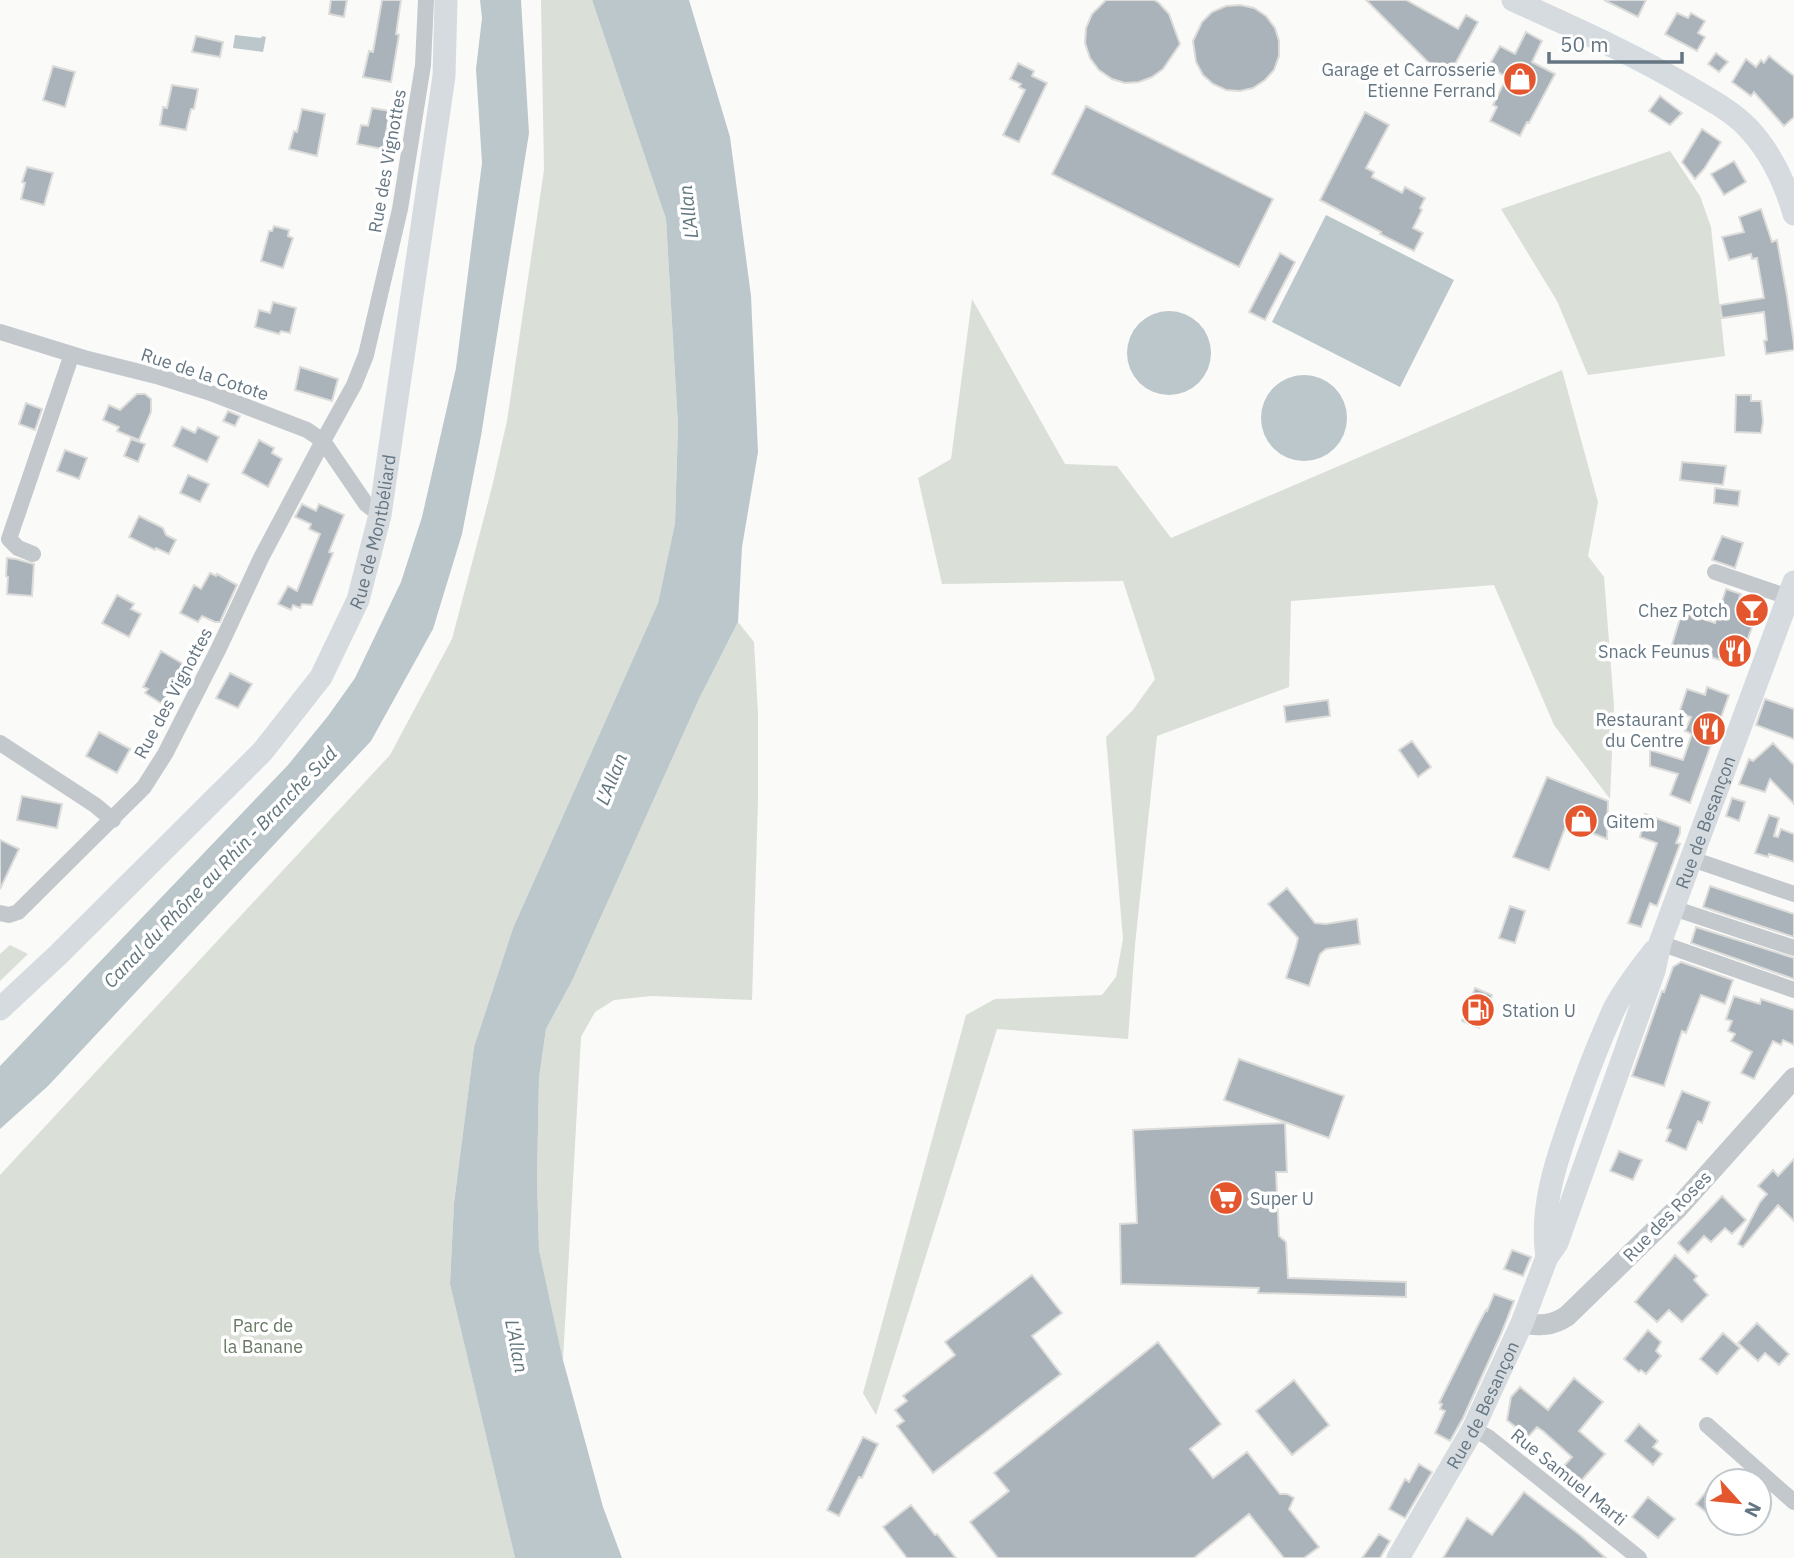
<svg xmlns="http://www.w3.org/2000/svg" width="1794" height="1558" font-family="'IBM Plex Sans',sans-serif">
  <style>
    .green { fill: #dadfd7 }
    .water { fill: #bbc7cb }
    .building { fill: #aab3b9; stroke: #dcdcda; stroke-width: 2 }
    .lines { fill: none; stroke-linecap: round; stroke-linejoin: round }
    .minor { stroke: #c3c8cc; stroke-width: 16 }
    .tertiary { stroke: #c3c8cc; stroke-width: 21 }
    .secondary { stroke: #d6dbdf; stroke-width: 23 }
    .labels { text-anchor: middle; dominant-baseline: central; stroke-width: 7; stroke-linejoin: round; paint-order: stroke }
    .poi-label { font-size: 18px; fill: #657683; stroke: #fff; text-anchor: end }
    .street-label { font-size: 18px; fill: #657683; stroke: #fff }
    .park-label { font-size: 18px; fill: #687a64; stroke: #fff }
    .water-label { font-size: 19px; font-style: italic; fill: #60757c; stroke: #fff }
  </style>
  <rect width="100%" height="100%" fill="#fafaf8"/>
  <path class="green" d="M 541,0 L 592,0 L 666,219 L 678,426 L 675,523 L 658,603 L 513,928 L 474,1047 L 454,1203 L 450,1284 L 515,1558 L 0,1558 L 0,1175 L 390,755 L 452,639 L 492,487 L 507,421 L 544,170 Z
    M 1670,151 L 1700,196 L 1711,227 L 1725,356 L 1588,375 L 1557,301 L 1501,209 Z
    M 972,299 L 1065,464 L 1117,466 L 1171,538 L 1562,370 L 1598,502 L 1588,556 L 1604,577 L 1614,706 L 1610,799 L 1554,725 L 1494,585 L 1291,601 L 1289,687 L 1157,736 L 1135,945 L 1128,1039 L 997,1029 L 876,1415 L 863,1393 L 966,1015 L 995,999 L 1102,995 L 1116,977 L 1123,939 L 1106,737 L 1133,710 L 1155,679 L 1123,581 L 942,584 L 918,478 L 951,459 Z
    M 738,622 L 754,642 L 758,714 L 758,800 L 752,1000 L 651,996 L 614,1000 L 595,1012 L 581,1037 L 563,1360 L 539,1250 L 537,1179 L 539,1078 L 546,1029 L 572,981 L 699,699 Z
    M 10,945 L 28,954 L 0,981 L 0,954 Z"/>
  <path class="water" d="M 480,0 L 521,0 L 529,133 L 481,436 L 462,534 L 433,629 L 371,741 L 48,1086 L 0,1129 L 0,1066 L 288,765 L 328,716 L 355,678 L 401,582 L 422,517 L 456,368 L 482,163 L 476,69 L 482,18 Z
    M 592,0 L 689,0 L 730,137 L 751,296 L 758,452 L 742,547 L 738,622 L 699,699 L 572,981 L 546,1029 L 539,1078 L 537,1179 L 539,1250 L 563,1360 L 603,1507 L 622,1558 L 515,1558 L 450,1284 L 454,1203 L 474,1047 L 513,928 L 658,603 L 675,523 L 678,426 L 666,219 Z
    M 235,35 L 261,38 L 262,36 L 266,37 L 263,52 L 233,48 Z
    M 1326,215 L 1454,280 L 1400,387 L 1272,322 Z
    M1127 353a42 42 0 1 1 84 0a42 42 0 1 1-84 0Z
    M1261 418a43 43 0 1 1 86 0a43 43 0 1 1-86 0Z"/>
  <path class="building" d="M 331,0 L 347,0 L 344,17 L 329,14 Z
    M 382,0 L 401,0 L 396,34 L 399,35 L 391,82 L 363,77 L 369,51 L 373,52 Z
    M 1106,0 L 1154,0 L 1159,3 L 1169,14 L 1180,44 L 1163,69 L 1152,77 L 1139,82 L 1125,83 L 1112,79 L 1099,70 L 1090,58 L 1085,43 L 1086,28 L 1092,14 Z
    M 1366,0 L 1406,0 L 1458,29 L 1466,15 L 1478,22 L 1448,77 L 1435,69 Z
    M 1604,0 L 1646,0 L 1638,17 Z
    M 1240,5 L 1254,8 L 1266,16 L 1275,28 L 1279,41 L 1279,56 L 1274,70 L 1265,80 L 1253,88 L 1240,91 L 1226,90 L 1213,84 L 1203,75 L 1196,62 L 1193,41 L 1202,22 L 1212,12 L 1226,6 Z
    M 1677,13 L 1688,18 L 1691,13 L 1705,21 L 1698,33 L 1705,37 L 1697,51 L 1665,34 Z
    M 1526,32 L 1542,41 L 1532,62 L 1555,74 L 1529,123 L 1527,122 L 1520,136 L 1490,121 L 1497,107 L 1493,105 L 1507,77 L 1488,67 L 1500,46 L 1515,54 Z
    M 196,36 L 223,42 L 220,57 L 192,52 Z
    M 1716,53 L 1728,62 L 1719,72 L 1708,64 Z
    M 1769,56 L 1794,76 L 1794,117 L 1784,126 L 1754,92 L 1751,96 L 1732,82 L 1746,59 L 1756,67 L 1761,60 L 1764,63 Z
    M 1018,63 L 1034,71 L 1032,76 L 1047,83 L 1019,142 L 1003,135 L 1025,90 L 1019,87 L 1021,84 L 1010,79 Z
    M 53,66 L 75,72 L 65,107 L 43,100 Z
    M 172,85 L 198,89 L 194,109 L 191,109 L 186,130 L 160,125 L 163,107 L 167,108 Z
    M 1660,96 L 1682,113 L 1670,125 L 1649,111 Z
    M 1086,106 L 1273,199 L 1239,267 L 1052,174 Z
    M 372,108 L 390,111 L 383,149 L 357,144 L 361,125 L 368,126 Z
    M 302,109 L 325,114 L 317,156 L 289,149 L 294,131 L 297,132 Z
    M 1365,112 L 1389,125 L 1366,168 L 1374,172 L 1372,177 L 1402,193 L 1405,187 L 1425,198 L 1420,208 L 1422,210 L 1413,228 L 1423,233 L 1414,251 L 1380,234 L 1381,232 L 1320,200 Z
    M 1702,129 L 1721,142 L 1704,169 L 1695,179 L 1682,162 Z
    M 1734,161 L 1746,182 L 1724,195 L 1711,174 Z
    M 27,167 L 53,173 L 44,205 L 21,199 L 25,183 L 22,182 Z
    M 1761,209 L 1772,242 L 1777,240 L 1787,296 L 1794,344 L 1794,350 L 1766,354 L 1764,341 L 1767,340 L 1764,312 L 1722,318 L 1720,305 L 1764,298 L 1757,258 L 1752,259 L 1751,254 L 1729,260 L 1722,237 L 1744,232 L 1739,217 Z
    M 274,226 L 289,230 L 288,236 L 293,238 L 283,268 L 261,261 L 269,231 L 272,231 Z
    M 1280,253 L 1295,262 L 1265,320 L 1249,312 Z
    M 273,302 L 296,308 L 290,333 L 281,331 L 279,334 L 255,327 L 259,310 L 270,313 Z
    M 300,367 L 338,379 L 332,401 L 295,390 Z
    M 137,394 L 145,394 L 151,399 L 151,412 L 139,440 L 117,431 L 119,427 L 103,420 L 109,405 L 120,410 Z
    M 1736,395 L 1751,395 L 1751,401 L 1761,401 L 1763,422 L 1761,433 L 1735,432 Z
    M 26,403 L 42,409 L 35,430 L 19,424 Z
    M 228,411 L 240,416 L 235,426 L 223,421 Z
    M 182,427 L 195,433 L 198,427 L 219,437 L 207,462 L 173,446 Z
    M 131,439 L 145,444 L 138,462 L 124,456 Z
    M 259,440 L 274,448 L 272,453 L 282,459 L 268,487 L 242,473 Z
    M 65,450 L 87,458 L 79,479 L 57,471 Z
    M 1682,462 L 1726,466 L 1723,485 L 1680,480 Z
    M 188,475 L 209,484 L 200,502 L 180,493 Z
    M 1715,488 L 1740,491 L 1738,506 L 1714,503 Z
    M 302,504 L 316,511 L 319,504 L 344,515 L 329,552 L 333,553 L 312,605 L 302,604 L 300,608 L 293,605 L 291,610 L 278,604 L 288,586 L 297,591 L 320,534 L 309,529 L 311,524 L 295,517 Z
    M 139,516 L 163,528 L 166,535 L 176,540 L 169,554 L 156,548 L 155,550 L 129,537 Z
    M 1722,536 L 1743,543 L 1735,568 L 1712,560 Z
    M 7,558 L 16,559 L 34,564 L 32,596 L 7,594 L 8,577 L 6,576 Z
    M 210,573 L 216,576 L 217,574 L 237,585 L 220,622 L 215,622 L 202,616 L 198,622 L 180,613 L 194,585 L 201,589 Z
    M 1726,589 L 1741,594 L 1739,598 L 1760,605 L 1738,666 L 1702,654 L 1700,660 L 1670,651 L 1682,612 L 1715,623 Z
    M 117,595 L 134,604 L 131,609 L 141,614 L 129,637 L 102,623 Z
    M 161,651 L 190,668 L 188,672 L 190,673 L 178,695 L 172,692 L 164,705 L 145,693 L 148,689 L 143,687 Z
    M 230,673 L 252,684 L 238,708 L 216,698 Z
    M 1707,687 L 1729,695 L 1690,803 L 1670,795 L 1678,774 L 1650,766 L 1650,750 L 1683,760 L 1692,734 L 1685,731 L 1691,717 L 1679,713 L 1687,689 L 1705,695 Z
    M 1765,699 L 1794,709 L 1794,739 L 1756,725 Z
    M 1328,700 L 1330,716 L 1286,722 L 1284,706 Z
    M 99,732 L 130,749 L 117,773 L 86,756 Z
    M 1412,741 L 1431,767 L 1418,777 L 1399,750 Z
    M 1773,743 L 1794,765 L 1794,804 L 1770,779 L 1765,792 L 1739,784 L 1749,759 L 1753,761 Z
    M 1547,777 L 1608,801 L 1607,839 L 1567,823 L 1549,870 L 1513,857 Z
    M 22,796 L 62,804 L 57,828 L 17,820 Z
    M 1732,798 L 1745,802 L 1739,821 L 1726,816 Z
    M 1645,814 L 1680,827 L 1680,833 L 1676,843 L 1680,844 L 1657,906 L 1650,903 L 1641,927 L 1628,923 L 1657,843 L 1640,837 Z
    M 1769,815 L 1779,818 L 1774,836 L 1778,837 L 1781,829 L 1794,834 L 1794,862 L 1769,854 L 1768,857 L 1755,853 Z
    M 0,840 L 19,849 L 0,889 Z
    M 1710,886 L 1794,914 L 1794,937 L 1703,907 Z
    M 1287,888 L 1315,923 L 1326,924 L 1357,919 L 1360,944 L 1326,949 L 1320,954 L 1309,986 L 1286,978 L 1296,947 L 1298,938 L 1268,904 Z
    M 1510,906 L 1525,911 L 1515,943 L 1499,938 Z
    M 1696,927 L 1794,958 L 1794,979 L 1691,943 Z
    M 1681,962 L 1733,980 L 1725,1004 L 1701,995 L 1686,1033 L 1682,1031 L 1664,1086 L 1632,1076 L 1662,991 L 1664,992 L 1673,967 Z
    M 1475,988 L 1492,995 L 1479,1028 L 1462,1021 Z
    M 1734,996 L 1760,1004 L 1761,999 L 1794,1010 L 1794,1045 L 1783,1040 L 1781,1045 L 1773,1041 L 1754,1079 L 1741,1073 L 1752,1052 L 1731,1041 L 1735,1034 L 1728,1031 L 1732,1021 L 1726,1019 Z
    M 1239,1059 L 1344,1096 L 1329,1138 L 1224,1100 Z
    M 1682,1091 L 1710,1102 L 1702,1123 L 1698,1121 L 1686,1150 L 1666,1141 L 1671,1130 L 1667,1128 Z
    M 1285,1123 L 1287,1172 L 1276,1172 L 1279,1236 L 1286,1242 L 1288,1278 L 1406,1282 L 1406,1297 L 1258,1293 L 1259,1288 L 1121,1284 L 1120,1224 L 1137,1223 L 1133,1130 Z
    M 1619,1151 L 1642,1160 L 1633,1180 L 1610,1171 Z
    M 1794,1159 L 1794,1221 L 1778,1205 L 1743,1247 L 1738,1244 L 1760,1202 L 1767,1194 L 1758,1186 L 1773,1170 L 1778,1176 Z
    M 1722,1196 L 1746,1220 L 1732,1234 L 1725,1228 L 1711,1242 L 1704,1236 L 1688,1253 L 1678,1243 Z
    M 1512,1250 L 1531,1257 L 1523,1276 L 1504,1269 Z
    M 1675,1255 L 1697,1276 L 1694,1280 L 1708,1295 L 1682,1322 L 1669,1310 L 1657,1322 L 1635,1302 Z
    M 1032,1275 L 1062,1313 L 1032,1336 L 1061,1374 L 933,1473 L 897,1426 L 904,1421 L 895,1410 L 907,1401 L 903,1396 L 955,1355 L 945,1342 Z
    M 1494,1294 L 1514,1301 L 1501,1334 L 1463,1418 L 1450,1441 L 1435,1433 L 1445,1411 L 1440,1409 L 1442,1404 L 1439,1403 L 1479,1323 L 1486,1310 L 1487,1311 Z
    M 1757,1323 L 1789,1354 L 1779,1365 L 1765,1353 L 1758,1361 L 1738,1343 Z
    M 1648,1330 L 1661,1342 L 1656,1351 L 1661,1356 L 1646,1374 L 1641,1370 L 1639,1372 L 1624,1359 Z
    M 1723,1333 L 1740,1348 L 1717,1374 L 1700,1359 Z
    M 1158,1342 L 1221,1424 L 1190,1449 L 1213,1478 L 1247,1452 L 1280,1494 L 1287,1494 L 1294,1498 L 1289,1509 L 1319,1547 L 1304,1558 L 1284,1558 L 1249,1514 L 1194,1558 L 998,1558 L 970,1522 L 1009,1491 L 994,1473 Z
    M 1574,1378 L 1603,1402 L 1579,1431 L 1605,1454 L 1581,1481 L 1564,1466 L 1572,1457 L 1543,1431 L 1537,1427 L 1528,1437 L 1507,1420 L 1511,1397 L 1520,1387 L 1548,1410 Z
    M 1294,1380 L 1329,1425 L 1292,1455 L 1256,1411 Z
    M 1639,1424 L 1658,1441 L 1653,1447 L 1662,1454 L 1653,1465 L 1625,1441 Z
    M 863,1437 L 878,1444 L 862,1478 L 859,1477 L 839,1516 L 827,1510 Z
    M 1419,1464 L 1432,1472 L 1405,1518 L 1389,1509 L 1405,1479 L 1409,1482 Z
    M 1717,1478 L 1717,1521 L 1696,1504 Z
    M 1524,1492 L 1580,1535 L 1606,1558 L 1443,1558 L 1467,1518 L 1492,1535 Z
    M 1648,1497 L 1675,1519 L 1658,1538 L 1632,1517 Z
    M 911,1505 L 935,1535 L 937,1534 L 956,1558 L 907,1558 L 883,1527 Z
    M 1379,1534 L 1390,1541 L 1380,1558 L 1362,1558 Z"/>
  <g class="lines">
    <path class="minor" d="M 0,332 L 84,358 L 160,377 L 208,392 L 307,430 L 323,441 L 366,504 L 380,515
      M 33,554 L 18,548 L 9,539 L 72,354
      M 1715,572 L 1788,597
      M 0,743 L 95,805 L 113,820
      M 1692,859 L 1794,894
      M 1673,908 L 1794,948
      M 0,913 L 9,915 L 18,912 L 144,787 L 165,754 L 219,648 L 261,558 L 323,441 L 354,385 L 366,355 L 400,209 L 423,65 L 426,0
      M 1660,943 L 1794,990
      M 1707,1425 L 1794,1502
      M 1473,1429 L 1488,1437 L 1639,1558"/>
    <path class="tertiary" d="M 1522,1323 C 1540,1326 1552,1326 1567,1316 L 1677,1209 L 1794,1078"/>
    <g class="secondary">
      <path d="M 1513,0 C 1572,27 1631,53 1687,86 C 1708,98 1732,111 1749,129 C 1771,153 1785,182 1794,214"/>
      <path id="s1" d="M 0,1009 L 59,954 L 263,751 L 321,677 L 358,600 L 380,515 L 444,76 L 446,0"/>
      <path d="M 1547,1257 C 1539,1205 1559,1153 1576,1105 C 1587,1073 1600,1040 1614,1009 C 1624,989 1640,969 1654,951"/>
      <path id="s2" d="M 1398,1558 L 1473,1429 L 1522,1323 L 1547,1257 L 1557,1243 L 1654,971 L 1660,943 L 1794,582"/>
    </g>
  </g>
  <defs>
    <g id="shop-disc" transform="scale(1.75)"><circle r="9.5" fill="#e4572e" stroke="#fff"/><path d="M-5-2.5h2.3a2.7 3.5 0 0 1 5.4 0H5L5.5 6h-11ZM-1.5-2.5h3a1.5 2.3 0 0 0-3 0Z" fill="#fff"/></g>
    <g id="bar-disc" transform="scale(1.75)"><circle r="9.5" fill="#e4572e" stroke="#fff"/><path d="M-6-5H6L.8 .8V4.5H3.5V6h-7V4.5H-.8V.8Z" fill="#fff"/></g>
    <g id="restaurant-disc" transform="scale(1.75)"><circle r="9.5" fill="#e4572e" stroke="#fff"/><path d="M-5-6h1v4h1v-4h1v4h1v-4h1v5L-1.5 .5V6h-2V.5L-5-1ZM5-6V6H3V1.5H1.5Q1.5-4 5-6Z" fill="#fff"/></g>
    <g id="fuel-disc" transform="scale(1.75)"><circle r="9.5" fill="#e4572e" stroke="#fff"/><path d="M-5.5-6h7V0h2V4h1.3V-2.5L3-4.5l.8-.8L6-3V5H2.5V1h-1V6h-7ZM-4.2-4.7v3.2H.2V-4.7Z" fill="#fff"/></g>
    <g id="supermarket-disc" transform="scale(1.75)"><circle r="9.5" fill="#e4572e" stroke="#fff"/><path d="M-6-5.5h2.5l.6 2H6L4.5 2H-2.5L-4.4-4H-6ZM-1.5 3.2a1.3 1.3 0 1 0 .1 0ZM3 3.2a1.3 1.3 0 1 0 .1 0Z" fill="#fff"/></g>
  </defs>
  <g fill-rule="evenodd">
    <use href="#shop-disc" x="1520" y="79"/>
    <use href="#bar-disc" x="1752" y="610"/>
    <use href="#restaurant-disc" x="1735" y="651"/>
    <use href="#restaurant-disc" x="1709" y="729"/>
    <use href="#shop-disc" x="1581" y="821"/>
    <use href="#fuel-disc" x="1478" y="1010"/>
    <use href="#supermarket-disc" x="1226" y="1198"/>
  </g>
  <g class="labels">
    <g class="poi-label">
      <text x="1496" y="69">Garage et Carrosserie<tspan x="1496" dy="21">Etienne Ferrand</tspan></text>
      <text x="1728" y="610">Chez Potch</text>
      <text x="1710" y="651">Snack Feunus</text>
      <text x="1684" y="719">Restaurant<tspan x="1684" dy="21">du Centre</tspan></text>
      <text x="1606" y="821" text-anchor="start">Gitem</text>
      <text x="1502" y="1010" text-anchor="start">Station U</text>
      <text x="1250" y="1198" text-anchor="start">Super U</text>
    </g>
    <g class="street-label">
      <text transform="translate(387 161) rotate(-80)">Rue des Vignottes</text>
      <text transform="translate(205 374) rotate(18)">Rue de la Cotote</text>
      <text stroke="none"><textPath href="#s1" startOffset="618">Rue de Montbéliard</textPath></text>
      <text transform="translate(173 693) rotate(-62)">Rue des Vignottes</text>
      <text stroke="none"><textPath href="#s2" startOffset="800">Rue de Besançon</textPath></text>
      <text transform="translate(1667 1216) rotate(-46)">Rue des Roses</text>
      <text stroke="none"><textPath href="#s2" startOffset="175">Rue de Besançon</textPath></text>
      <text transform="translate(1569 1477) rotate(39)">Rue Samuel Marti</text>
    </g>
    <g class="park-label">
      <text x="263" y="1325">Parc de<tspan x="263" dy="21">la Banane</tspan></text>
    </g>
    <g class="water-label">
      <text transform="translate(688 212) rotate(-97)">L'Allan</text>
      <text transform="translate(611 779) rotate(-68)">L'Allan</text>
      <text transform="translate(220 867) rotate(-46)">Canal du Rhône au Rhin - Branche Sud</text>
      <text transform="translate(517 1346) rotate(79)">L'Allan</text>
    </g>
  </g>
  <g transform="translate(1738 1502) rotate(117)"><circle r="33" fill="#ffffff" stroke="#c1c8cd" stroke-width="2"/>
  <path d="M0-5L12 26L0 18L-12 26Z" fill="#e4572e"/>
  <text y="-10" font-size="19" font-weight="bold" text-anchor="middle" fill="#657683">N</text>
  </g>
  <path d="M1549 52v10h133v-10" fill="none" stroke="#657683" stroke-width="3.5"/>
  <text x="1560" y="52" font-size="21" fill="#657683" stroke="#ffffff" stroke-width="5" paint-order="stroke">50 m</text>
</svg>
